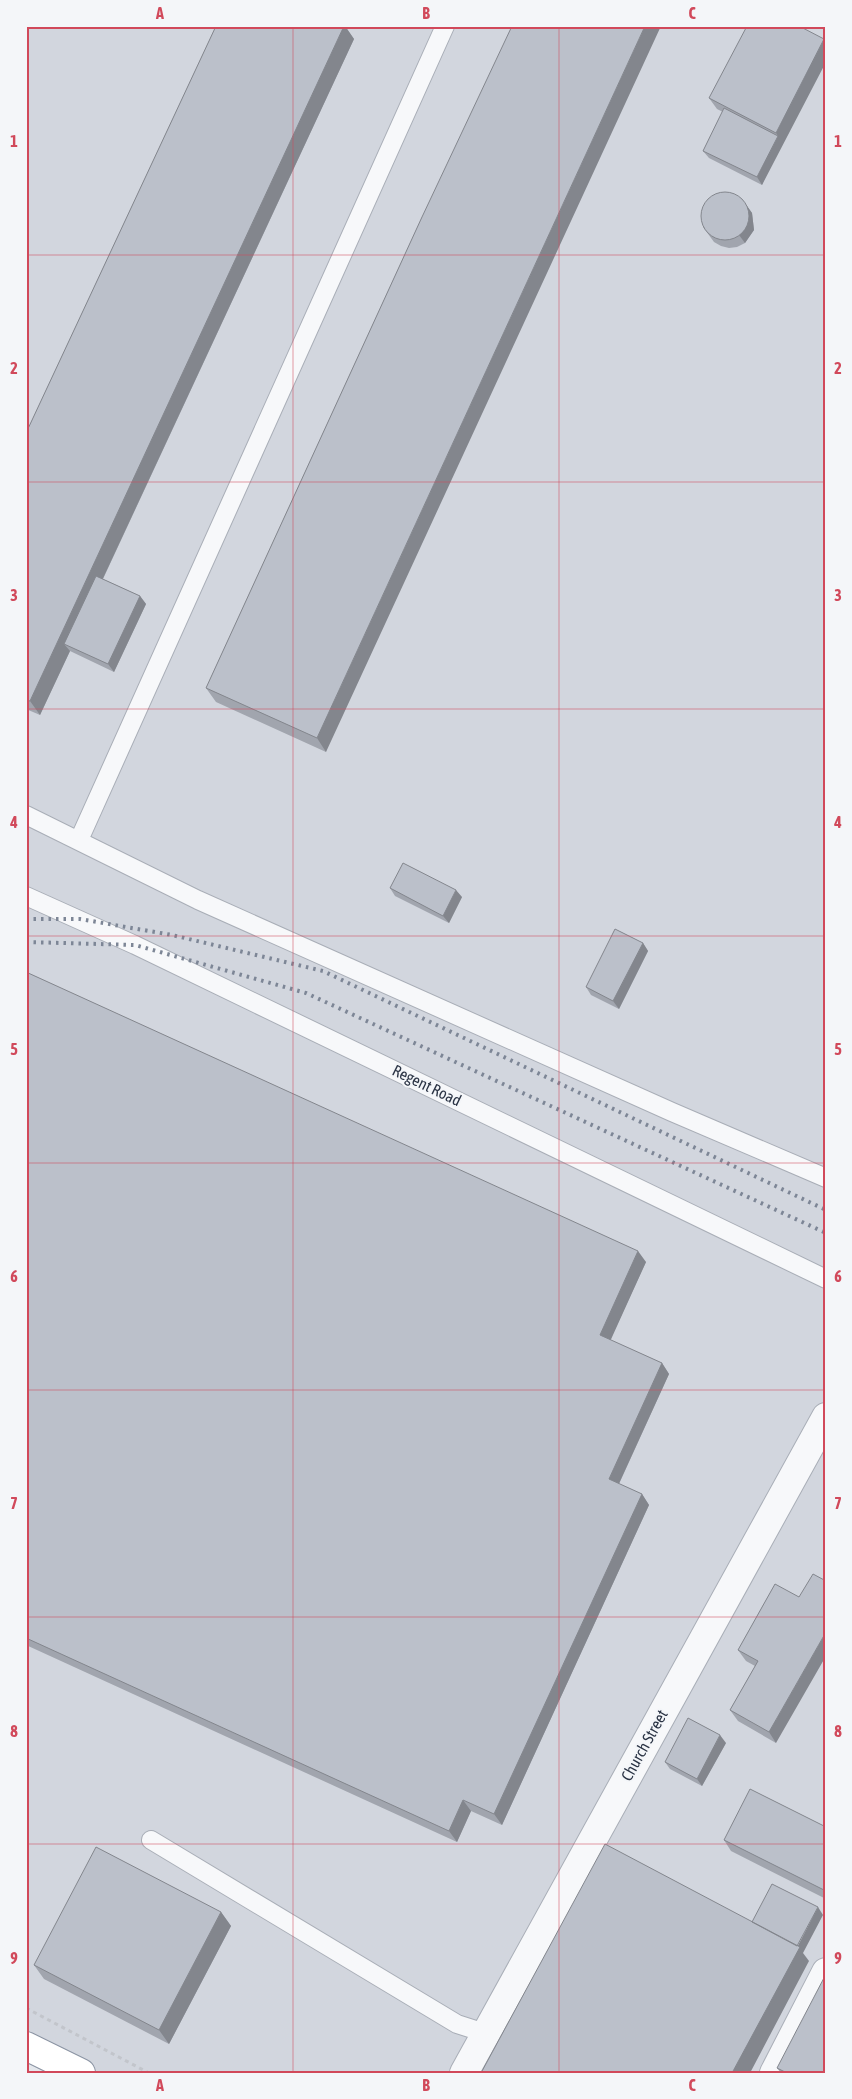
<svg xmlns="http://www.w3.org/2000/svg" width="852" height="2099" font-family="'Asap Condensed',sans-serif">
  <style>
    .built { fill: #d2d6de }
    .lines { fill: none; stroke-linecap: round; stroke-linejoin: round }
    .service-casing { stroke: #a9aeb7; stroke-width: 20 }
    .minor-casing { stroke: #a9aeb7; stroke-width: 30 }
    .trunk-casing { stroke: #8b94a3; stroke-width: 30 }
    .path { stroke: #c2c5cb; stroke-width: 3; stroke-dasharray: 4 4; stroke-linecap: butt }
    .service { stroke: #f7f8fa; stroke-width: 18 }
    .minor { stroke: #f7f8fa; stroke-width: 28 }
    .trunk { stroke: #fff; stroke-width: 28 }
    .rail { stroke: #7d8696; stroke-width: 4; stroke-dasharray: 2.5 5; stroke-linecap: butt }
    .wall { fill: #a1a5ae }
    .shaded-wall { fill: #83868d }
    .building { fill: #bbc0ca; stroke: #83868d }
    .grid { fill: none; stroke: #d1495b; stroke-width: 1; stroke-opacity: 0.55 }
    .labels { text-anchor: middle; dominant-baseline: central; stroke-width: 4; stroke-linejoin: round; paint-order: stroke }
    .street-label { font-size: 16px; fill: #2b3445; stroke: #f4f6f9 }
    .neatline { fill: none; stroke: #d1495b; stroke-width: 2 }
    .grid-label { font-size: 16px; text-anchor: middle; font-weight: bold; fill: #d1495b }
  </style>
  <rect width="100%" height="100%" fill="#e4e7ec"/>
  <path class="built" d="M 26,26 L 826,26 L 826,2073 L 81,2073 L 26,2046 Z"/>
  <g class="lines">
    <g class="service-casing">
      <path id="service" d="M 26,815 L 198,900 L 672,1112 L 826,1178
        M 79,840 L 445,26
        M 26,896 L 135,945 L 826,1279
        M 151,1840 L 457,2024 L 485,2033"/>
    </g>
    <g class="minor-casing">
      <path id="minor" d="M 464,2073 L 826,1417
        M 774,2073 L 826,1972"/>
    </g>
    <g class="trunk-casing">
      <path id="trunk" d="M 26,2046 L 81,2073"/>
    </g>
    <path class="path" d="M 26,2008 L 149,2073"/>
    <use href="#service" class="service"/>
    <use href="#minor" class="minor"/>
    <use href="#trunk" class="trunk"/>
    <path class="rail" d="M 26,919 L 80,919 L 172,935 L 323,971 L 826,1210
      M 26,942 L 135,945 L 306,993 L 826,1233"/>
  </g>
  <path class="wall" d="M 216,26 L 345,26 L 354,39 L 103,579 L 140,596 L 146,604 L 114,672 L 70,651 L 40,715 L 26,709 L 26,433 Z
    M 824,39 L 762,185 L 709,158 L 703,151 L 723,112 L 717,109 L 709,98 Z
    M 742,199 L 752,213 L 754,230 L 745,243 L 737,247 L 729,248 L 721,246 L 714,242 L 703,227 Z
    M 422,217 L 326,752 L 216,702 L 206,688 Z
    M 390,888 L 462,897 L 449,923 L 395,896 Z
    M 643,943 L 648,951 L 619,1009 L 591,995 L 586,987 Z
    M 26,972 L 646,1262 L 610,1340 L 662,1363 L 669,1374 L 619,1484 L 642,1494 L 649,1505 L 502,1825 L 471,1811 L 457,1842 L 26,1645 Z
    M 775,1584 L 776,1743 L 738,1721 L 730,1710 L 755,1666 L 746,1661 L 738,1650 Z
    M 726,1743 L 702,1786 L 670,1769 L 665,1762 Z
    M 826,1827 L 826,1899 L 731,1851 L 724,1840 Z
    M 221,1912 L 231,1926 L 169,2044 L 44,1979 L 34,1965 Z
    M 777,2068 L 826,2073 L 781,2073 Z"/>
  <path class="shaded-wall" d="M 344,26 L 345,26 L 354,39 L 71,647 L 64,644 L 70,651 L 40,715 L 30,701 Z
    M 645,26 L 661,26 L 326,752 L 317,738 Z
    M 824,39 L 826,41 L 826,62 L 762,185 L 757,177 L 778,136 L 776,133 Z
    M 747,206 L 752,213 L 754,230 L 745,243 L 739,235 Z
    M 140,596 L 146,604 L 114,672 L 108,664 Z
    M 456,890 L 462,897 L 449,923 L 443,916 Z
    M 643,943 L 648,951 L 619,1009 L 613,1001 Z
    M 638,1251 L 646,1262 L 608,1346 L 600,1335 Z
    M 662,1363 L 669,1374 L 616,1490 L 609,1479 Z
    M 642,1494 L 649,1505 L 502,1825 L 494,1814 Z
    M 826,1632 L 826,1656 L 776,1743 L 769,1732 Z
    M 720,1735 L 726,1743 L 702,1786 L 697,1779 Z
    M 463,1800 L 471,1811 L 457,1842 L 449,1831 Z
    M 818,1907 L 823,1915 L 803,1953 L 809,1961 L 750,2073 L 732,2073 Z
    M 221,1912 L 231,1926 L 169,2044 L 159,2030 Z"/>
  <path class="building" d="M 216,26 L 344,26 L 30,701 L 26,700 L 26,433 Z
    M 512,26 L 645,26 L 317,738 L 206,688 L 422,217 Z
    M 747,26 L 799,26 L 824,39 L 776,133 L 709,98 Z
    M 724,108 L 778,136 L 757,177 L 703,151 Z
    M701 216a24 24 0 1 1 48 0a24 24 0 1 1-48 0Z
    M 96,576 L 140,596 L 108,664 L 64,644 Z
    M 403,863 L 456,890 L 443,916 L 390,888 Z
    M 615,929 L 643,943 L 613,1001 L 586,987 Z
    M 26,972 L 638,1251 L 600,1335 L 662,1363 L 609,1479 L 642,1494 L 494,1814 L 463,1800 L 449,1831 L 26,1638 Z
    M 813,1574 L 826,1581 L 826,1632 L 769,1732 L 730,1710 L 758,1661 L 738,1650 L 775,1584 L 799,1597 Z
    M 688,1718 L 720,1735 L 697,1779 L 665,1762 Z
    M 750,1789 L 826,1827 L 826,1891 L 724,1840 Z
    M 605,1844 L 800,1947 L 732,2073 L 481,2073 Z
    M 96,1847 L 221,1912 L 159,2030 L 34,1965 Z
    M 772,1884 L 818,1907 L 797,1946 L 752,1922 Z
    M 826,1974 L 826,2073 L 787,2073 L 777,2068 Z"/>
  <path class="grid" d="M 293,26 L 293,2073M 559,26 L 559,2073M 26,255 L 826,255M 26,482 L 826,482M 26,709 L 826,709M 26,936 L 826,936M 26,1163 L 826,1163M 26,1390 L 826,1390M 26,1617 L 826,1617M 26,1844 L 826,1844"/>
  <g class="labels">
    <g class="street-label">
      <text transform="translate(427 1085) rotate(26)">Regent Road</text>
      <text transform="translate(644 1745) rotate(-61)">Church Street</text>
    </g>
  </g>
  <rect width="852" height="2099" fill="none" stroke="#f4f6f9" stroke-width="55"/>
  <rect x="28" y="28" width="796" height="2044" class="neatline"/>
  <g class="grid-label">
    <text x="160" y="19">A</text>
    <text x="426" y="19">B</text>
    <text x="692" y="19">C</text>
    <text x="14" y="147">1</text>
    <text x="838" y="147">1</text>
    <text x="14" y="374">2</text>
    <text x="838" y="374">2</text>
    <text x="14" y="601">3</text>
    <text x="838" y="601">3</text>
    <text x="14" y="828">4</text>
    <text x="838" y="828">4</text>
    <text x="14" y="1055">5</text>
    <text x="838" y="1055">5</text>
    <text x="14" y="1282">6</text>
    <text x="838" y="1282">6</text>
    <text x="14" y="1509">7</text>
    <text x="838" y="1509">7</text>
    <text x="14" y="1737">8</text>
    <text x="838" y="1737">8</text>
    <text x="14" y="1964">9</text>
    <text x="838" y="1964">9</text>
    <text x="160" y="2091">A</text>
    <text x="426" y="2091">B</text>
    <text x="692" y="2091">C</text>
  </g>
</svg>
